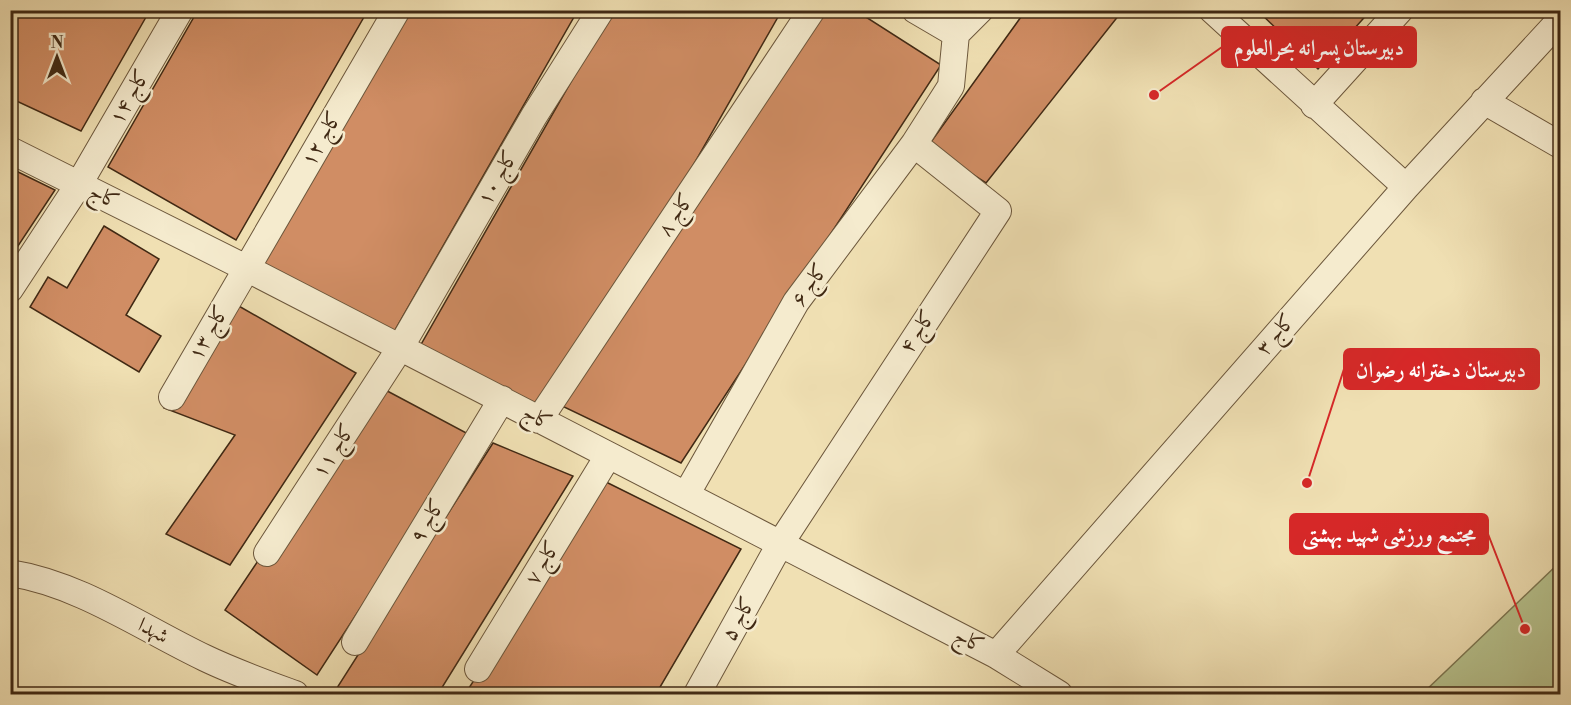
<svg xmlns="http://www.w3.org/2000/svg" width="1571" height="705" font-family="'Libre Bodoni',Amiri,serif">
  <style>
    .green { fill: #b7c38e; stroke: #7c7651; stroke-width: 1.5 }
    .building { fill: #d08d64; stroke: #402914; stroke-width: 1.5 }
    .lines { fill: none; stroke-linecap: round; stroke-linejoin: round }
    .minor-casing { stroke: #6c573c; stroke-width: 28 }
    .minor { stroke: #f5ebce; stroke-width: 26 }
    .labels { text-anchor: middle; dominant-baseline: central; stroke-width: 5; stroke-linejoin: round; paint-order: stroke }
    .street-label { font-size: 21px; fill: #402914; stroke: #f5ebce }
    .leader { fill: none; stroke: #d62828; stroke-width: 2 }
    .callout-dot { fill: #d62828; stroke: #f5ebce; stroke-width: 2 }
    .callout { fill: #d62828; stroke: #d62828; stroke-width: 2 }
    .callout-label { font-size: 22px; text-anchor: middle; font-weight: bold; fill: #fff }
  </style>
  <rect width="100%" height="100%" fill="#f0e0b3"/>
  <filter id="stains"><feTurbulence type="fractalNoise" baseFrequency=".00333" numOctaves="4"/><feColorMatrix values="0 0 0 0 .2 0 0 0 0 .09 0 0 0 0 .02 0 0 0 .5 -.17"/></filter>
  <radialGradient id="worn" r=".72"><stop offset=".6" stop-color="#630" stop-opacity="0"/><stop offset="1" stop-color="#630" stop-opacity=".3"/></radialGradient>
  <path class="green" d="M 1559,563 L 1560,694 L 1422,694 Z"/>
  <path class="building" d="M 10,10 L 150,10 L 81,131 L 10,98 Z
    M 198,10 L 368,10 L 236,240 L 108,167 Z
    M 408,10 L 578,10 L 391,337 L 263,264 Z
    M 612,10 L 782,10 L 547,421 L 419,348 Z
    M 822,10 L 855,10 L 941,65 L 681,463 L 562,406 Z
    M 1026,10 L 1123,10 L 986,183 L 928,146 Z
    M 1257,10 L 1371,10 L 1318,69 Z
    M 10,168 L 55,190 L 10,258 Z
    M 104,226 L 159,259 L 126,315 L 161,336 L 139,372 L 30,307 L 48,277 L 67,288 Z
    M 237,305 L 356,373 L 230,565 L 166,534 L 235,435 L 164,408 Z
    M 376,385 L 472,436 L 317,675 L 225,610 Z
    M 493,443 L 573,476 L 438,694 L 345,694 L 335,691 Z
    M 604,481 L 741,549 L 656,694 L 465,694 Z"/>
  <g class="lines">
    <g class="minor-casing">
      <path id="minor" d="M 1212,10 L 1406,187
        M 956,34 L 980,10
        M 1484,101 L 1560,145
        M 1314,105 L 1400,10
        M 10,150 L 246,268 L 996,655 L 1059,694
        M 10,289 L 79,184 L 180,10
        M 172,397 L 397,10
        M 539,420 L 812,10
        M 686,495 L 796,302 L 914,144 L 951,86 L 956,34 L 915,10
        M 267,553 L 400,348 L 534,116 L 601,10
        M 10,573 C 80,584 142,628 205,658 C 234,672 265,683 295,694
        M 355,642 L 502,399
        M 996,655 L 1406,187 L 1560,20
        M 478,669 L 608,456
        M 697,694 L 780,544 L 998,211 L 914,144"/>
    </g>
    <use href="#minor" class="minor"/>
  </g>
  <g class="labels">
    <g class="street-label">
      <text transform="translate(130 97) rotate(-60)">کاج ۱۴</text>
      <text transform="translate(322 139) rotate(-60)">کاج ۱۲</text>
      <text transform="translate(498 178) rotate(-60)">کاج ۱۰</text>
      <text transform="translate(104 197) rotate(27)">کاج</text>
      <text transform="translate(676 215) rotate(-56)">کاج ۸</text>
      <text transform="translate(810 285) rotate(-55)">کاج ۶</text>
      <text transform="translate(918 332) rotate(-57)">کاج ۴</text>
      <text transform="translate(209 333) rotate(-60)">کاج ۱۳</text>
      <text transform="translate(1276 335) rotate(-49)">کاج ۳</text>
      <text transform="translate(537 418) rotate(28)">کاج</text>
      <text transform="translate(334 451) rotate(-57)">کاج ۱۱</text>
      <text transform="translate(428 521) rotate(-59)">کاج ۹</text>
      <text transform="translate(543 563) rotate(-59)">کاج ۷</text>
      <text transform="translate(739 619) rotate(-61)">کاج ۵</text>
      <text transform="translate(153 631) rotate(28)">شهدا</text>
      <text transform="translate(969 641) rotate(27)">کاج</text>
    </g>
  </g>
  <path class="leader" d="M1154 95L1222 47M1307 483L1344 369M1525 629L1488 534"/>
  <g class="callout-dot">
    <circle cx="1154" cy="95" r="6"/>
    <circle cx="1307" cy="483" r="6"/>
    <circle cx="1525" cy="629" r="6"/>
  </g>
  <g class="callout">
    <rect x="1222" y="27" width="194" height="40" rx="6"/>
    <rect x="1344" y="349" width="195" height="40" rx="6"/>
    <rect x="1290" y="514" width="198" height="40" rx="6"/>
  </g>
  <g class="callout-label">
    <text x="1319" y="55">دبیرستان پسرانه بحرالعلوم</text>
    <text x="1441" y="377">دبیرستان دخترانه رضوان</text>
    <text x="1389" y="542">مجتمع ورزشی شهید بهشتی</text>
  </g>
  <rect width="1571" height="705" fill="none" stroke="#f0e0b3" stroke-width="36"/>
  <rect x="12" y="12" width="1547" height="681" fill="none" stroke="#402914" stroke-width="3"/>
  <rect x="18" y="18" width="1535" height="669" fill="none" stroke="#402914" stroke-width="1.5"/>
  <g transform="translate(57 57)" stroke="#f5ebce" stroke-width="4.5" paint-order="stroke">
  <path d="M0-4.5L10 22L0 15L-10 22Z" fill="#402914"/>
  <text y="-9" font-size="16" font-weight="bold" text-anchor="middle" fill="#402914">N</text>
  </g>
  <rect width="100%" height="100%" filter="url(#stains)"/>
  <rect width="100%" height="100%" fill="url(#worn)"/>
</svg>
